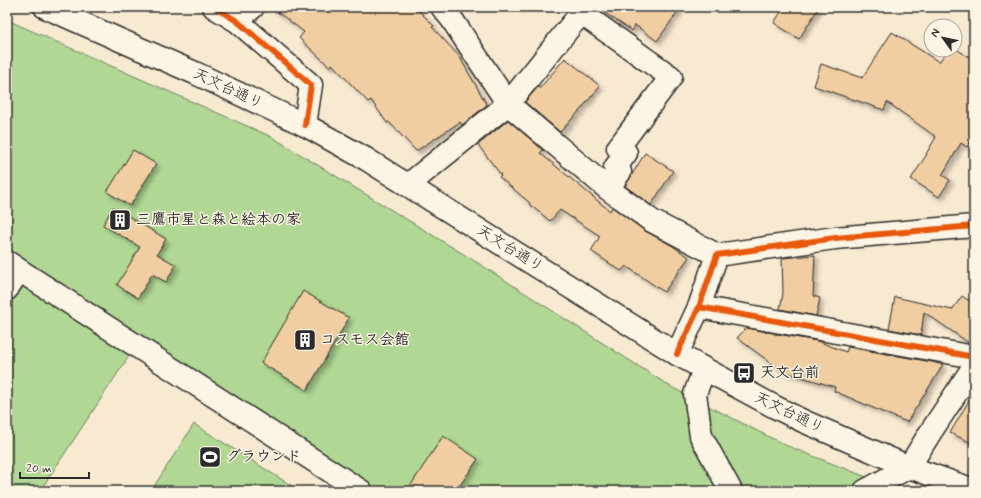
<svg xmlns="http://www.w3.org/2000/svg" width="981" height="498" font-family="Mynerve,'Klee One',sans-serif">
  <style>
    .green { fill: #b0d794; stroke: #6e8160 }
    .building { fill: #f0cea1; stroke: #2b2b2b; filter: url(#shadow) }
    .lines { fill: none; stroke-linecap: round; stroke-linejoin: round }
    .minor-casing { stroke: #2b2b2b; stroke-width: 25 }
    .major-casing { stroke: #2b2b2b; stroke-width: 25 }
    .minor { stroke: #fcf5e5; stroke-width: 22 }
    .major { stroke: #fcf5e5; stroke-width: 22 }
    .cycleway-casing { stroke: #fcf5e5; stroke-width: 8 }
    .cycleway { stroke: #e8590c; stroke-width: 6 }
    .labels { text-anchor: middle; dominant-baseline: central; stroke-width: 3; stroke-linejoin: round; paint-order: stroke }
    .street-label { font-size: 15px; fill: #2b2b2b; stroke: #fcf5e5 }
    .poi-label { font-size: 15px; font-weight: bold; fill: #2b2b2b; stroke: #fcf5e5; text-anchor: start }
  </style>
  <defs>
    <filter id="shadow"><feDropShadow dx="3.5" dy="3.5" stdDeviation="2" flood-color="#0004"/></filter>
  </defs>
  <rect width="100%" height="100%" fill="#f8e9d1"/>
  <filter id="ink" filterUnits="userSpaceOnUse"><feTurbulence type="fractalNoise" baseFrequency=".025" numOctaves="2"/><feDisplacementMap in="SourceGraphic" scale="8" xChannelSelector="R" yChannelSelector="G"/><feConvolveMatrix kernelMatrix="1 2 1 2 8 2 1 2 1" color-interpolation-filters="sRGB"/></filter>
  <g filter="url(#ink)">
    <path class="green" d="M 7,20 L 272,137 L 478,263 L 671,387 L 785,445 L 902,491 L 359,491 L 135,347 L 40,491 L 7,491 Z
      M 194,424 L 300,491 L 151,491 Z"/>
    <path class="building" d="M 271,7 L 415,7 L 434,26 L 432,27 L 459,56 L 487,105 L 462,125 L 460,122 L 416,151 L 389,122 L 387,123 L 371,100 L 368,102 L 332,64 L 330,67 L 299,38 L 304,32 Z
      M 596,7 L 681,7 L 657,41 L 635,25 L 632,31 Z
      M 784,7 L 819,7 L 799,39 L 774,23 Z
      M 892,32 L 939,62 L 948,50 L 955,50 L 955,48 L 974,61 L 974,136 L 967,147 L 961,143 L 942,175 L 950,180 L 939,197 L 911,179 L 927,154 L 926,154 L 936,137 L 887,102 L 884,110 L 814,86 L 821,64 L 862,78 Z
      M 565,58 L 600,86 L 582,108 L 560,132 L 525,102 L 538,87 L 540,88 Z
      M 508,120 L 543,150 L 540,153 L 610,211 L 612,207 L 645,231 L 671,245 L 689,257 L 664,292 L 626,266 L 621,271 L 591,251 L 600,236 L 560,210 L 550,221 L 529,204 L 530,203 L 499,177 L 501,175 L 478,145 Z
      M 133,150 L 156,164 L 130,206 L 107,192 Z
      M 645,153 L 673,171 L 651,205 L 625,186 Z
      M 113,207 L 166,239 L 157,254 L 176,265 L 166,282 L 152,274 L 138,298 L 117,285 L 140,247 L 103,225 Z
      M 815,255 L 813,296 L 820,298 L 816,316 L 780,309 L 783,293 L 782,258 Z
      M 303,291 L 349,318 L 307,390 L 261,363 Z
      M 962,296 L 974,304 L 974,344 L 969,343 L 924,312 L 921,335 L 889,329 L 895,297 L 952,310 Z
      M 746,328 L 773,333 L 776,335 L 777,334 L 817,341 L 846,352 L 848,347 L 932,362 L 943,365 L 907,422 L 887,414 L 834,391 L 835,387 L 782,371 L 737,338 Z
      M 974,392 L 974,444 L 950,433 Z
      M 443,436 L 478,459 L 456,491 L 407,491 Z"/>
    <g class="lines">
      <g class="minor-casing">
        <path id="minor" d="M 214,7 L 237,21 L 311,85 L 305,125
          M 442,7 L 451,18 L 508,104 L 608,189 L 652,221 L 717,255
          M 237,21 L 253,7
          M 408,185 L 508,104 L 581,13 L 671,77 L 618,148 L 626,153 L 615,168 L 620,172 L 608,189
          M 19,270 L 361,491
          M 7,289 L 19,270 L 7,262
          M 699,307 L 974,357
          M 677,354 L 699,307 L 717,255 L 835,238 L 974,226
          M 704,369 L 695,394 L 701,436 L 731,491
          M 865,491 L 909,467 L 930,433 L 974,366"/>
      </g>
      <g class="major-casing">
        <path id="major" d="M 45,7 L 195,73 L 305,125 L 366,159 L 677,354 L 775,407 L 803,421 L 909,467 L 974,490"/>
      </g>
      <use href="#minor" class="minor"/>
      <use href="#major" class="major"/>
      <g class="cycleway-casing">
        <path id="cycleway" d="M 214,7 L 237,21 L 311,85 L 305,125
          M 699,307 L 974,357
          M 677,354 L 699,307 L 717,255 L 835,238 L 974,226"/>
      </g>
      <use href="#cycleway" class="cycleway"/>
    </g>
  </g>
  <defs>
    <g id="building-square" transform="scale(1.15)"><rect x="-9" y="-9" width="18" height="18" rx="4" fill="#2b2b2b" stroke="#fcf5e5"/><path d="M-4-6H4V6H1V3H-1V6H-4ZM-2.5-4.3h1.7v1.8h-1.7ZM.8-4.3h1.7v1.8H.8ZM-2.5-1h1.7V.8h-1.7ZM.8-1h1.7V.8H.8Z" fill="#fff"/></g>
    <g id="bus-square" transform="scale(1.15)"><rect x="-9" y="-9" width="18" height="18" rx="4" fill="#2b2b2b" stroke="#fcf5e5"/><path d="M-5-6H5V4H4V6H2V4H-2V6H-4V4H-5ZM-3.5-4V0h7V-4ZM-3.5 1.2v1.5H-2V1.2ZM2 1.2v1.5H3.5V1.2Z" fill="#fff"/></g>
    <g id="stadium-square" transform="scale(1.15)"><rect x="-9" y="-9" width="18" height="18" rx="4" fill="#2b2b2b" stroke="#fcf5e5"/><path d="M0-5a6.5 5 0 1 0 0 10a6.5 5 0 1 0 0-10ZM-3.5-1.8h7v3.6h-7Z" fill="#fff"/></g>
  </defs>
  <g fill-rule="evenodd">
    <use href="#building-square" x="120" y="220"/>
    <use href="#building-square" x="305" y="340"/>
    <use href="#bus-square" x="744" y="373"/>
    <use href="#stadium-square" x="210" y="457"/>
  </g>
  <g class="labels">
    <g class="street-label">
      <text transform="translate(228 89) rotate(25)">天文台通り</text>
      <text transform="translate(510 249) rotate(32)">天文台通り</text>
      <text transform="translate(789 413) rotate(26)">天文台通り</text>
    </g>
    <g class="poi-label">
      <text x="136" y="220">三鷹市星と森と絵本の家</text>
      <text x="320" y="340">コスモス会館</text>
      <text x="760" y="373">天文台前</text>
      <text x="226" y="457">グラウンド</text>
    </g>
  </g>
  <rect width="981" height="498" fill="none" stroke="#fcf5e5" stroke-width="24"/>
  <rect x="12" y="12" width="957" height="474" fill="none" stroke="#2b2b2b" stroke-width="1.5" filter="url(#ink)"/>
  <g transform="translate(943 38) rotate(303)"><circle r="19" fill="#fcf5e5" stroke="#a8a49b"/>
  <path d="M0-3L7 15L0 10L-7 15Z" fill="#2b2b2b"/>
  <text y="-6" font-size="11" font-weight="bold" text-anchor="middle" fill="#2b2b2b">N</text>
  </g>
  <path d="M20 472v6h69v-6" fill="none" stroke="#2b2b2b" stroke-width="2"/>
  <text x="26" y="472" font-size="12" fill="#2b2b2b" stroke="#fcf5e5" stroke-width="3" paint-order="stroke">20 m</text>
</svg>
